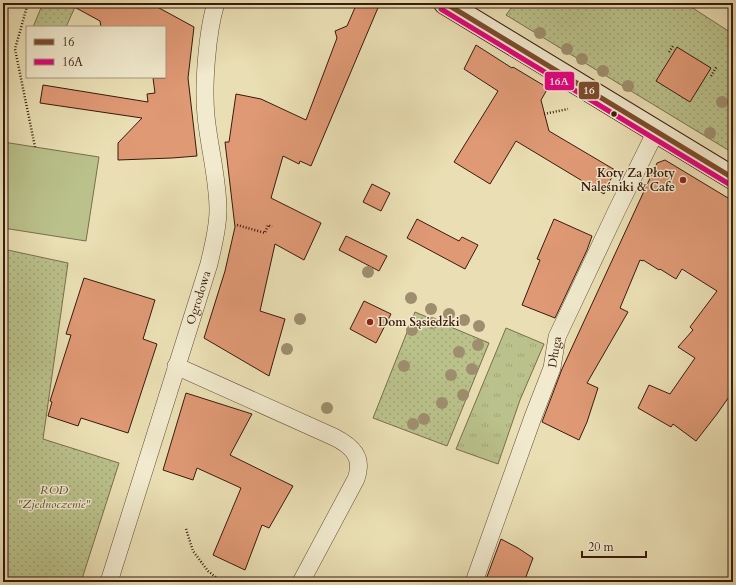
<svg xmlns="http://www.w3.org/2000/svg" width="736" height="585" font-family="Cardo,serif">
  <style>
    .grass { fill: url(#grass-tufts); stroke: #7a6e4c }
    .park { fill: url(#park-dots); stroke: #7a6e4c }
    .pitch { fill: #bac18b; stroke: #7a6e4c }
    .building { fill: #df9975; stroke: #391a0d }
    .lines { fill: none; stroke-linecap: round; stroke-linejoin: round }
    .street-casing { stroke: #654b37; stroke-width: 18 }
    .secondary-casing { stroke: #391a0d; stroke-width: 24 }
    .path { stroke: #391a0d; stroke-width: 2.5; stroke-dasharray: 1 2; stroke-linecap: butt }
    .street { stroke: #f1eace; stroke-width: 17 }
    .secondary { stroke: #f1eace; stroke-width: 22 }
    .bus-1-casing { stroke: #f1eace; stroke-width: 8 }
    .bus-2-casing { stroke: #f1eace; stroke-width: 8 }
    .bus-1 { stroke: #7a4b2a; stroke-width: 5 }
    .bus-2 { stroke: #e5007d; stroke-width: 5 }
    .tree { fill: #9e8e6d }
    .bus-dot { fill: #391a0d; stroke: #f1eace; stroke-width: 1.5 }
    .poi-dot { fill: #8f2418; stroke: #f1eace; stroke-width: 1.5 }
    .labels { text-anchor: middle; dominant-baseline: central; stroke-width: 3; stroke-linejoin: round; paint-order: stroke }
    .poi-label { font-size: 12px; font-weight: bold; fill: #391a0d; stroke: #f1eace; text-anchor: end }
    .street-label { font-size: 12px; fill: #391a0d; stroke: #f1eace }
    .park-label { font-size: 12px; font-style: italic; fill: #604c33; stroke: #f1eace }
    .line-badge { stroke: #f1eace; stroke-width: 1.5 }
    .badge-label { font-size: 11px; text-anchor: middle; font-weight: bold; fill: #fff }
  </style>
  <defs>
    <pattern id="grass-tufts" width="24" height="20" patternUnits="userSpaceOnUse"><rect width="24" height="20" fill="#bac18b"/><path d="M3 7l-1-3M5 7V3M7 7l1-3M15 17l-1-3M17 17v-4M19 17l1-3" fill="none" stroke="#a1a577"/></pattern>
    <pattern id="park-dots" width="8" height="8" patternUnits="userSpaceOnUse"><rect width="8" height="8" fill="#bac18b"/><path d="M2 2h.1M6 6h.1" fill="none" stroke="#a1a577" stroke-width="1.8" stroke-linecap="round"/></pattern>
  </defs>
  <rect width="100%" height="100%" fill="#eadfb4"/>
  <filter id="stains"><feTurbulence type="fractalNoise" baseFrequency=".005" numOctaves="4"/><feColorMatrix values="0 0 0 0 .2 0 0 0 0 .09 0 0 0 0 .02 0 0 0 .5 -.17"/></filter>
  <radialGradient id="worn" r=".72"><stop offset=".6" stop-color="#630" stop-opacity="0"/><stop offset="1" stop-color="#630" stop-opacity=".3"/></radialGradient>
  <path class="grass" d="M 506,328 L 544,344 L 520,400 L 498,464 L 456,449 Z"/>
  <path class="park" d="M 43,3 L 67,3 L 75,7 L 66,27 L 33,27 Z
    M 515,3 L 685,3 L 733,34 L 733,153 L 506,15 Z
    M 3,249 L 68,263 L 43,439 L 119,463 L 81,582 L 3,582 Z
    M 415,312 L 489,343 L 447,446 L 373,418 Z"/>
  <path class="pitch" d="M 3,142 L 99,157 L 86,241 L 3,228 Z"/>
  <path class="building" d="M 67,3 L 150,3 L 194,27 L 188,78 L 197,156 L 172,158 L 118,160 L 118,143 L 142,118 L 40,103 L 43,85 L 148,102 L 147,94 L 155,93 L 153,78 L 165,78 L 165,27 L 101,27 L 100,21 Z
    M 357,3 L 380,3 L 311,166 L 300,161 L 299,164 L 283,156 L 271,198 L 321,223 L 304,260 L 275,244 L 260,311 L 285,319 L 269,376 L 204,338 L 225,271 L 235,227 L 225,142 L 229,142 L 236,94 L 261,99 L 306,120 L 337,38 L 335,31 L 347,26 Z
    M 476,45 L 512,68 L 513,67 L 548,88 L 541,100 L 549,131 L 615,170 L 604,194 L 516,141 L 490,184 L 454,162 L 498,91 L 464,69 Z
    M 677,47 L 711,68 L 690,102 L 656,81 Z
    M 665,160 L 733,201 L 733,391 L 717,414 L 696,441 L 673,424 L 671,427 L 638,408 L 649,385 L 670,394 L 695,358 L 678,347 L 693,330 L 690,327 L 717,291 L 682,269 L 676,279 L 660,269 L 659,270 L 643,260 L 643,261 L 640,260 L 620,308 L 628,312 L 587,383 L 598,388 L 587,422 L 579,440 L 542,422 L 562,369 L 657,163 Z
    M 372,184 L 390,193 L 381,211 L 363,202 Z
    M 417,219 L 459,241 L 462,237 L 478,245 L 465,269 L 407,238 Z
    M 554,219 L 592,236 L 587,250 L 555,318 L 522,305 L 540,260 L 537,259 Z
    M 346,236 L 387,256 L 379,271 L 339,250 Z
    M 84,278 L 155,300 L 143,339 L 157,344 L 128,433 L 81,418 L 78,426 L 48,416 L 52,402 L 50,401 L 71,335 L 66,334 Z
    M 364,301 L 391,314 L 376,343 L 350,329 Z
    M 186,393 L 252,414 L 230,455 L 293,486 L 269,528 L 262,525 L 245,570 L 213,555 L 241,488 L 197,468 L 193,480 L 163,470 Z
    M 501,539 L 518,548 L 533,558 L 524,582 L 485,582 Z"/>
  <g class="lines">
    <g class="street-casing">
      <g id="street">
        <path d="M 176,366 L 334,437 C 352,446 364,457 356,479 L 301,582"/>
        <path id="s1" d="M 109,582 L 209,264 C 213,246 218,229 218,210 C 218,179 209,147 206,116 C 203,86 207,32 216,3"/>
        <path id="s2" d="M 474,582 L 533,417 L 552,368 L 557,337 L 616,212 L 656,131"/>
      </g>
    </g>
    <g class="secondary-casing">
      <path id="secondary" d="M 445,3 L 733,178"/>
    </g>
    <path class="path" d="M 28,3 L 15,49 L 35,147
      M 669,52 L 673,46
      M 711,76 L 717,66
      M 544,114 L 568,109
      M 237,225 L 265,233 L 268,225 L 272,227
      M 186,529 L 193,551 L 208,571 L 222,582"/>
    <use href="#street" class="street"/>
    <use href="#secondary" class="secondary"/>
    <g class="bus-1-casing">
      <path id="bus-1" d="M 445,3 L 733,178"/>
    </g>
    <g class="bus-2-casing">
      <path id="bus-2" d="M 441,9 L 729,184"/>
    </g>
    <use href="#bus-1" class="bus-1"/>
    <use href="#bus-2" class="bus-2"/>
  </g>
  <g class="tree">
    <circle cx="540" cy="33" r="6"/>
    <circle cx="567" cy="49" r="6"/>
    <circle cx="582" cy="59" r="6"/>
    <circle cx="603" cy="71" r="6"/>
    <circle cx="628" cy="86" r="6"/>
    <circle cx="722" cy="102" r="6"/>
    <circle cx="710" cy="133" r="6"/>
    <circle cx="368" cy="272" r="6"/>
    <circle cx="411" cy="298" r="6"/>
    <circle cx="431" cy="309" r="6"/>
    <circle cx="449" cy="314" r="6"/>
    <circle cx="300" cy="319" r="6"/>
    <circle cx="464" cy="320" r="6"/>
    <circle cx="432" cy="323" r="6"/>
    <circle cx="479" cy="326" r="6"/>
    <circle cx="412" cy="330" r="6"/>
    <circle cx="478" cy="345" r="6"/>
    <circle cx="287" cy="349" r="6"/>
    <circle cx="459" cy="352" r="6"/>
    <circle cx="404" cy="366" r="6"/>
    <circle cx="472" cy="369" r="6"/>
    <circle cx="451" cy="375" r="6"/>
    <circle cx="463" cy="395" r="6"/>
    <circle cx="442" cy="403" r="6"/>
    <circle cx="327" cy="408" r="6"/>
    <circle cx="424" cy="419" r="6"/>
    <circle cx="413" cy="424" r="6"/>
  </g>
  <circle class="bus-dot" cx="614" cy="114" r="3.5"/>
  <g class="poi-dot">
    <circle cx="683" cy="180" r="4"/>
    <circle cx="370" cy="322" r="4"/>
  </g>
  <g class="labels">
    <g class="poi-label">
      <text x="675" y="173">Koty Za Płoty<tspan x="675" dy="14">Naleśniki &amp; Cafe</tspan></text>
      <text x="378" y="322" text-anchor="start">Dom Sąsiedzki</text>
    </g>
    <g class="street-label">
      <text stroke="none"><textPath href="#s1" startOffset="298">Ogrodowa</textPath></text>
      <text stroke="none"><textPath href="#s2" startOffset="244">Długa</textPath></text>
    </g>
    <g class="park-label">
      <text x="54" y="490">ROD<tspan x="54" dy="14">"Zjednoczenie"</tspan></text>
    </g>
  </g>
  <g class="line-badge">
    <rect x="544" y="71" width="31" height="20" rx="4" fill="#e5007d"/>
    <rect x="578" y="81" width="22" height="19" rx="4" fill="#7a4b2a"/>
  </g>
  <g class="badge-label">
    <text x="559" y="85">16A</text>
    <text x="589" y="94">16</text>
  </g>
  <rect width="736" height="585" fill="none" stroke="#eadfb4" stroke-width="16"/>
  <rect x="4" y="4" width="728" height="577" fill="none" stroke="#391a0d" stroke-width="2"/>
  <rect x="8" y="8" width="720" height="569" fill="none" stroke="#391a0d"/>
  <rect x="26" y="26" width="140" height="52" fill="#f1eace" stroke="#a79781"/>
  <rect x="34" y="39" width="20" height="6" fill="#7a4b2a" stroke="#a79781"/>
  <text x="62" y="46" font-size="12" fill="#391a0d">16</text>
  <rect x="34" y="59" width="20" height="6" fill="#e5007d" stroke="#a79781"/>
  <text x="62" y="66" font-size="12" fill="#391a0d">16A</text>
  <path d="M582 551v6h64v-6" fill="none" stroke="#391a0d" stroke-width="2"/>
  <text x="588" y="551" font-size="12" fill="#391a0d" stroke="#f1eace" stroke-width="3" paint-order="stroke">20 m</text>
  <rect width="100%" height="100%" filter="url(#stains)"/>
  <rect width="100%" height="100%" fill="url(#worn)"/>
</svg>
